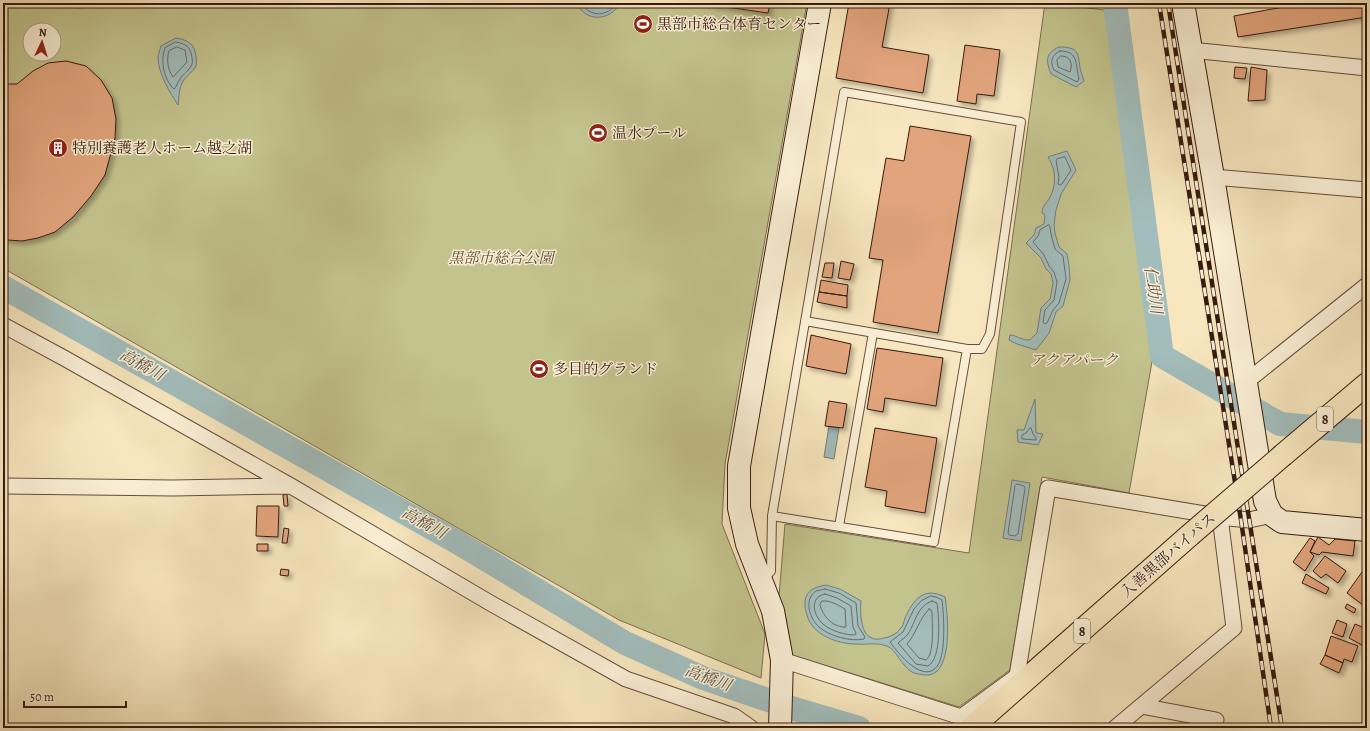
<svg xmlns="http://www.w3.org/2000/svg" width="1370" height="731" font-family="Alegreya,'Noto Serif JP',serif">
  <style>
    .green { fill: #c3c38d; stroke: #7c6e4e; fill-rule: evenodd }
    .water { fill: #a2bdbc; stroke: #777c77 }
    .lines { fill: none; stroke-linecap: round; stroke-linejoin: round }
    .shore { stroke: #6c6c66; stroke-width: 1 }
    .river { stroke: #a2bdbc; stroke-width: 24 }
    .building { fill: #e1a47c; stroke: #361a10; filter: url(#shadow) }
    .lane-casing { stroke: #664d3c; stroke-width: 10 }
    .street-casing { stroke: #664d3c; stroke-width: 17 }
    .secondary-casing { stroke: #361a10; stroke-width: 24 }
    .highway-casing { stroke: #361a10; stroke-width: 24 }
    .lane { stroke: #faefd5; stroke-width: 8 }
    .street { stroke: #faefd5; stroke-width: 15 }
    .secondary { stroke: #faefd5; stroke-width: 22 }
    .highway { stroke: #f7e6be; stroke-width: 22 }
    .rail-casing { stroke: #361a10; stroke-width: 4.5 }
    .rail { stroke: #faefd5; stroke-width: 3; stroke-dasharray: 9; stroke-linecap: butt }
    .highway-bridge-casing { stroke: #361a10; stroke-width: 24; stroke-linecap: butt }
    .highway-bridge { stroke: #f7e6be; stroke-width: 22 }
    .labels { text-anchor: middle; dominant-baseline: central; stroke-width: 3; stroke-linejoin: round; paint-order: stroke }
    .shield { fill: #faefd5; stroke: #715a4b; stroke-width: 1 }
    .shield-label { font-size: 14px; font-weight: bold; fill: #361a10 }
    .poi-label { font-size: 15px; fill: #361a10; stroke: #faefd5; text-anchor: start }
    .park-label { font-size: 15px; font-style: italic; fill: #604d36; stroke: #faefd5 }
    .street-label { font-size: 15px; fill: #361a10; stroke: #faefd5 }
    .water-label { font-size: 16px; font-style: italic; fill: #5c534c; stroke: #faefd5 }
  </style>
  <defs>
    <filter id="shadow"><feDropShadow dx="3.5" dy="3.5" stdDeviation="2" flood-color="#0004"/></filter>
  </defs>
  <rect width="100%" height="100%" fill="#f7e6be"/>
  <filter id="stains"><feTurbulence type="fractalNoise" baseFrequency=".005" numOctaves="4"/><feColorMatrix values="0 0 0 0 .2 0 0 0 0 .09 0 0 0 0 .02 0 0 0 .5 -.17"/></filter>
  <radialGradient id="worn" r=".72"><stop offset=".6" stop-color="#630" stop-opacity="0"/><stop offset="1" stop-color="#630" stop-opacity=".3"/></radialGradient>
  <path class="green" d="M 3,3 L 807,3 L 725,464 L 722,524 L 765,634 L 761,678 L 619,620 L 3,268 ZM 30,30 L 54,30 L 54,54 L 30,54 Z
    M 1045,3 L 1105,10 L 1153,356 L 1129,493 L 1042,477 L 1010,670 L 959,707 L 789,654 L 779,596 L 785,524 L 969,553 Z"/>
  <path class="water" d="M 62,3 L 82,3 L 82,8 L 63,7 Z
    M 577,3 L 620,3 C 611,21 585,23 577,3 Z
    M 176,38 C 188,40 195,44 196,57 C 196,60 197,64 196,66 C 193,72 186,76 183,81 C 179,88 179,97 178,105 C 169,91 159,75 158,58 C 158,54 160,50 161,46 Z
    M 1059,47 C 1078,47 1078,52 1080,68 C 1081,73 1083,77 1084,81 L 1076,87 L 1051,74 C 1046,61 1045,53 1059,47 Z
    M 1067,151 L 1076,170 L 1061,194 L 1056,210 L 1054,225 L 1055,233 L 1059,247 L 1067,254 L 1069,266 L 1070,280 L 1063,306 L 1056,312 L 1049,333 L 1036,350 L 1017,344 L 1009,340 L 1010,335 C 1016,335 1020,340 1030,340 L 1037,333 L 1041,308 L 1050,299 L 1053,283 L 1051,274 L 1046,269 L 1041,258 L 1026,243 L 1034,235 L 1036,228 L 1044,224 L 1045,215 L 1042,213 C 1042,206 1046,204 1049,199 C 1057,185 1056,170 1048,157 Z
    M 1035,399 L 1036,433 L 1043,434 L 1038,445 L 1018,442 L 1017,430 L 1024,430 Z
    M 829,426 L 839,428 L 834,459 L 824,457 Z
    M 1012,480 L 1030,483 L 1021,541 L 1003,538 Z
    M 826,585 L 840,589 L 861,601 C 860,611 860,634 872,638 C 875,640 881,639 884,638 C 888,638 898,633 900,629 C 903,627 904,621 905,618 C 913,600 924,586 945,597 C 948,615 954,679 924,675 C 920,674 915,674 912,672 C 902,667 896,649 887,646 C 875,642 867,645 856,644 C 838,644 812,635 807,615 C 805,609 804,603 806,597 C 810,588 817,587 826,585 Z"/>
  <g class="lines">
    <path class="shore" d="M 581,3 C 589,17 608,18 616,3
      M 176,42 C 186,44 191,47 192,58 C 192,59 193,63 192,64 C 190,70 183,74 180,79 C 177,82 177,87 174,89 C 164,80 160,61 165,48 Z
      M 177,47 L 185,50 L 187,62 L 173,77 C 168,70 166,60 169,51 Z
      M 1060,51 C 1079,51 1075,64 1079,79 L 1077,82 L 1054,70 C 1050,62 1051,55 1060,51 Z
      M 1061,56 C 1071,56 1073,64 1070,72 L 1058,67 L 1057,60 Z
      M 1065,157 L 1071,170 L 1062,184 L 1060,185 L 1058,184 L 1059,177 L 1056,161 L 1057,159 Z
      M 1049,225 L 1050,227 L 1051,234 L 1055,249 L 1063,256 L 1066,279 L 1059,303 L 1053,310 L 1047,323 L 1045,324 L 1043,322 L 1045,310 L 1054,300 L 1057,282 L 1054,272 L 1049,266 L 1044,255 L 1033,242 L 1038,236 L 1040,230 Z
      M 1031,428 L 1033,434 L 1036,438 L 1036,440 L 1022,439 L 1022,435 L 1026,433 L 1029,429 Z
      M 1017,484 L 1024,486 L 1025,488 L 1018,534 L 1015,536 L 1009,535 L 1008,533 L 1015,486 Z
      M 825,589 L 839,593 L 856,603 L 858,626 L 865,637 L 864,639 C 851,642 829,636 819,627 C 810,619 803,600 816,591 C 818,590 823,590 825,589 Z
      M 825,594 L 837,598 L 851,606 L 853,627 L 856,633 L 855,635 C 845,635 831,631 823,624 C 813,615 809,597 825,594 Z
      M 931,596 L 936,597 L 942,600 C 944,615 946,652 938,665 C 924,686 898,653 890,642 L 903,632 L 914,609 L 921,601 Z
      M 822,601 C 830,600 838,605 845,609 L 846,627 C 834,628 823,617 820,605 Z
      M 932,601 L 937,603 C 939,617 942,658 928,666 L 916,664 L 898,643 C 901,640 905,638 908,634 C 916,622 916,607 932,601 Z
      M 929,609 L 931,610 L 932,612 C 932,624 935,653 926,660 L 919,658 L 907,644 C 916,634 919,619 929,609 Z"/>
    <path class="river" d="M 1115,3 L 1162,356 L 1280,424 L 1367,432
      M 3,287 L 457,542 L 625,643 L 703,678 L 798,710 L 859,728"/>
  </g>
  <path class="building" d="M 699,3 L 770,3 L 768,13 Z
    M 849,3 L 890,3 L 882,47 L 929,55 L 923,93 L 836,78 Z
    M 1305,3 L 1367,3 L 1367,17 L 1238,37 L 1234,16 Z
    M 965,45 L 1000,50 L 994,96 L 977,94 L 976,104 L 957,101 Z
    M 66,61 L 86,66 L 101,80 L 112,98 L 116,119 L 115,138 L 105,175 L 91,196 L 73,217 L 55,232 L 38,238 L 22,241 L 8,240 L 3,238 L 3,84 L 17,84 L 33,71 L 48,63 Z
    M 1235,67 L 1247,68 L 1245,79 L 1234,78 Z
    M 1251,67 L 1267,70 L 1265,100 L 1248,101 Z
    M 910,126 L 971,136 L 938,333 L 873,322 L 883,260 L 869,258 L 886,158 L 904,161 Z
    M 841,261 L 854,264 L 850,280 L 838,278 Z
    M 825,263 L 834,263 L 832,278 L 822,277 Z
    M 821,280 L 848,285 L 847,296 L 819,292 Z
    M 819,292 L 847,296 L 847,308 L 817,302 Z
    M 811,335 L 851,344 L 846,374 L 806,366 Z
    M 877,348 L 943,358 L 936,406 L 885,398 L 883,412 L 867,409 Z
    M 829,401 L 847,404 L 843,428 L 825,426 Z
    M 875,428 L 937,438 L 925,513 L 885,506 L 887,491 L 865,487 Z
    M 287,494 L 288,506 L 284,506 L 283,495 Z
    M 257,506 L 279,506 L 278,537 L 256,536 Z
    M 284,528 L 289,529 L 287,543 L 282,543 Z
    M 1318,537 L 1329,545 L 1335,539 L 1355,541 L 1353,556 L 1322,552 L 1319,555 L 1310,552 Z
    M 1310,538 L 1315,541 L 1310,552 L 1314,556 L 1305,571 L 1293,562 Z
    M 257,544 L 268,544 L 268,551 L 257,551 Z
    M 1325,556 L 1346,571 L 1338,583 L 1326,574 L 1321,578 L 1313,571 Z
    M 281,569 L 289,570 L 288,576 L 280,575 Z
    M 1362,572 L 1367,575 L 1367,599 L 1363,605 L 1347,593 Z
    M 1306,574 L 1329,588 L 1326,594 L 1302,583 Z
    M 1347,604 L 1356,609 L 1354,613 L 1345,608 Z
    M 1337,620 L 1347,624 L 1343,637 L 1332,633 Z
    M 1355,624 L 1367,629 L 1367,641 L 1363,641 L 1362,645 L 1349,638 Z
    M 1331,636 L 1358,646 L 1352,662 L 1344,659 L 1343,663 L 1325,655 Z
    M 1325,655 L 1343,663 L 1339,673 L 1320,664 Z
    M 1364,666 L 1367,666 L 1367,683 L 1366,683 Z"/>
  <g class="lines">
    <g class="lane-casing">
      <path id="lane" d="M 772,516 L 934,542 L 967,349
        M 839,526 L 873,333
        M 763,580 L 771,571 L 772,516 L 844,92 L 1021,122 L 990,334 L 982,349 L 967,349 L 805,321"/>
    </g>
    <g class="street-casing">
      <path id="street" d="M 1191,50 L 1367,68
        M 1213,177 L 1367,190
        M 3,325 L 64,358 L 291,486 L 492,604 L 626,679 L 734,716 L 751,728
        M 1246,382 L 1367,285
        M 3,486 L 173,488 L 290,486
        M 782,660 L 961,717 L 1017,676 L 1048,488 L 1229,518 L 1249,520 L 1272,515
        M 1141,706 L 1216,720
        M 1115,728 L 1234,628 L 1220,517"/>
    </g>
    <g class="secondary-casing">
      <path id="secondary" d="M 1183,3 L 1213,177 L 1265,501 L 1272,515 L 1282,522 L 1367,530
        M 780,728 L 782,660 L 773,611 L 747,544 L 739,508 L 739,466 L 820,3"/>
    </g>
    <g class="highway-casing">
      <path id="highway" d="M 1283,455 L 1367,384
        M 971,728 L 1190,535"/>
    </g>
    <use href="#lane" class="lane"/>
    <use href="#street" class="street"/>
    <use href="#secondary" class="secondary"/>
    <use href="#highway" class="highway"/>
    <g class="rail-casing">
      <path id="rail" d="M 1159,3 L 1241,520 L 1271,728
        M 1168,3 L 1282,728"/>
    </g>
    <use href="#rail" class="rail"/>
    <g class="highway-bridge-casing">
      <path id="highway-bridge" d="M 1190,535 L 1283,455"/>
    </g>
    <use href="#highway-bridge" class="highway-bridge"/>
  </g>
  <defs>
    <g id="stadium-disc" transform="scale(1)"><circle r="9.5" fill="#8f2418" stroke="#faefd5"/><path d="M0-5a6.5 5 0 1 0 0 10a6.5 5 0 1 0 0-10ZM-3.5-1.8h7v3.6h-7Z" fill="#fff"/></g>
    <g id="building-disc" transform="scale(1)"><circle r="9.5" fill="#8f2418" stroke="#faefd5"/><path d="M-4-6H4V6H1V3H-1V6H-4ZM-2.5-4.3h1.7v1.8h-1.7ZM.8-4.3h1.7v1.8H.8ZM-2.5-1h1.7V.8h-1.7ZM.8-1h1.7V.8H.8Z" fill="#fff"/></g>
  </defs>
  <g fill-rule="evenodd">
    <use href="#stadium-disc" x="643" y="24"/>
    <use href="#stadium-disc" x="598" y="133"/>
    <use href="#building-disc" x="58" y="148"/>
    <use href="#stadium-disc" x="539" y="369"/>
  </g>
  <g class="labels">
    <g class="shield">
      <rect x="1317" y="407" width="16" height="24" rx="3"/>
      <rect x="1074" y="619" width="16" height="24" rx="3"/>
    </g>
    <g class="shield-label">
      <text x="1325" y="419">8</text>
      <text x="1082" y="631">8</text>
    </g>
    <g class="poi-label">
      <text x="657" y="24">黒部市総合体育センター</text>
      <text x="612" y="133">温水プール</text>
      <text x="72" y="148">特別養護老人ホーム越之湖</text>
      <text x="553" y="369">多目的グランド</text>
    </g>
    <g class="park-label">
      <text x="501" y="258">黒部市総合公園</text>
      <text x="1074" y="360">アクアパーク</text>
    </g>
    <g class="street-label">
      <text transform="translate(1168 555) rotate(-41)">入善黒部バイパス</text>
    </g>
    <g class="water-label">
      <text transform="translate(1153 290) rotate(82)">仁助川</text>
      <text transform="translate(142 365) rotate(29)">高橋川</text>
      <text transform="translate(424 523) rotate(29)">高橋川</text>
      <text transform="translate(708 678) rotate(20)">高橋川</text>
    </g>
  </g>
  <rect width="1370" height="731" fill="none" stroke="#f7e6be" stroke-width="16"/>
  <rect x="4" y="4" width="1362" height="723" fill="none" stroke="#361a10" stroke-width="2"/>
  <rect x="8" y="8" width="1354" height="715" fill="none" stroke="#361a10"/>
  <g transform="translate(42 42) rotate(4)"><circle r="19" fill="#faefd5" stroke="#ac9a86"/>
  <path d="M0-3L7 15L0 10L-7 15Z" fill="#8f2418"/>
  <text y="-6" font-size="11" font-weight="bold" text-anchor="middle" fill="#361a10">N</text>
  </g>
  <path d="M24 701v6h102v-6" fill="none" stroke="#361a10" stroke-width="2"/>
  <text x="30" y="701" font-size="12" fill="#361a10" stroke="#faefd5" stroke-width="3" paint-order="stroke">50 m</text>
  <rect width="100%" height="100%" filter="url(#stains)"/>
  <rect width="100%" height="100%" fill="url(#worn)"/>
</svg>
